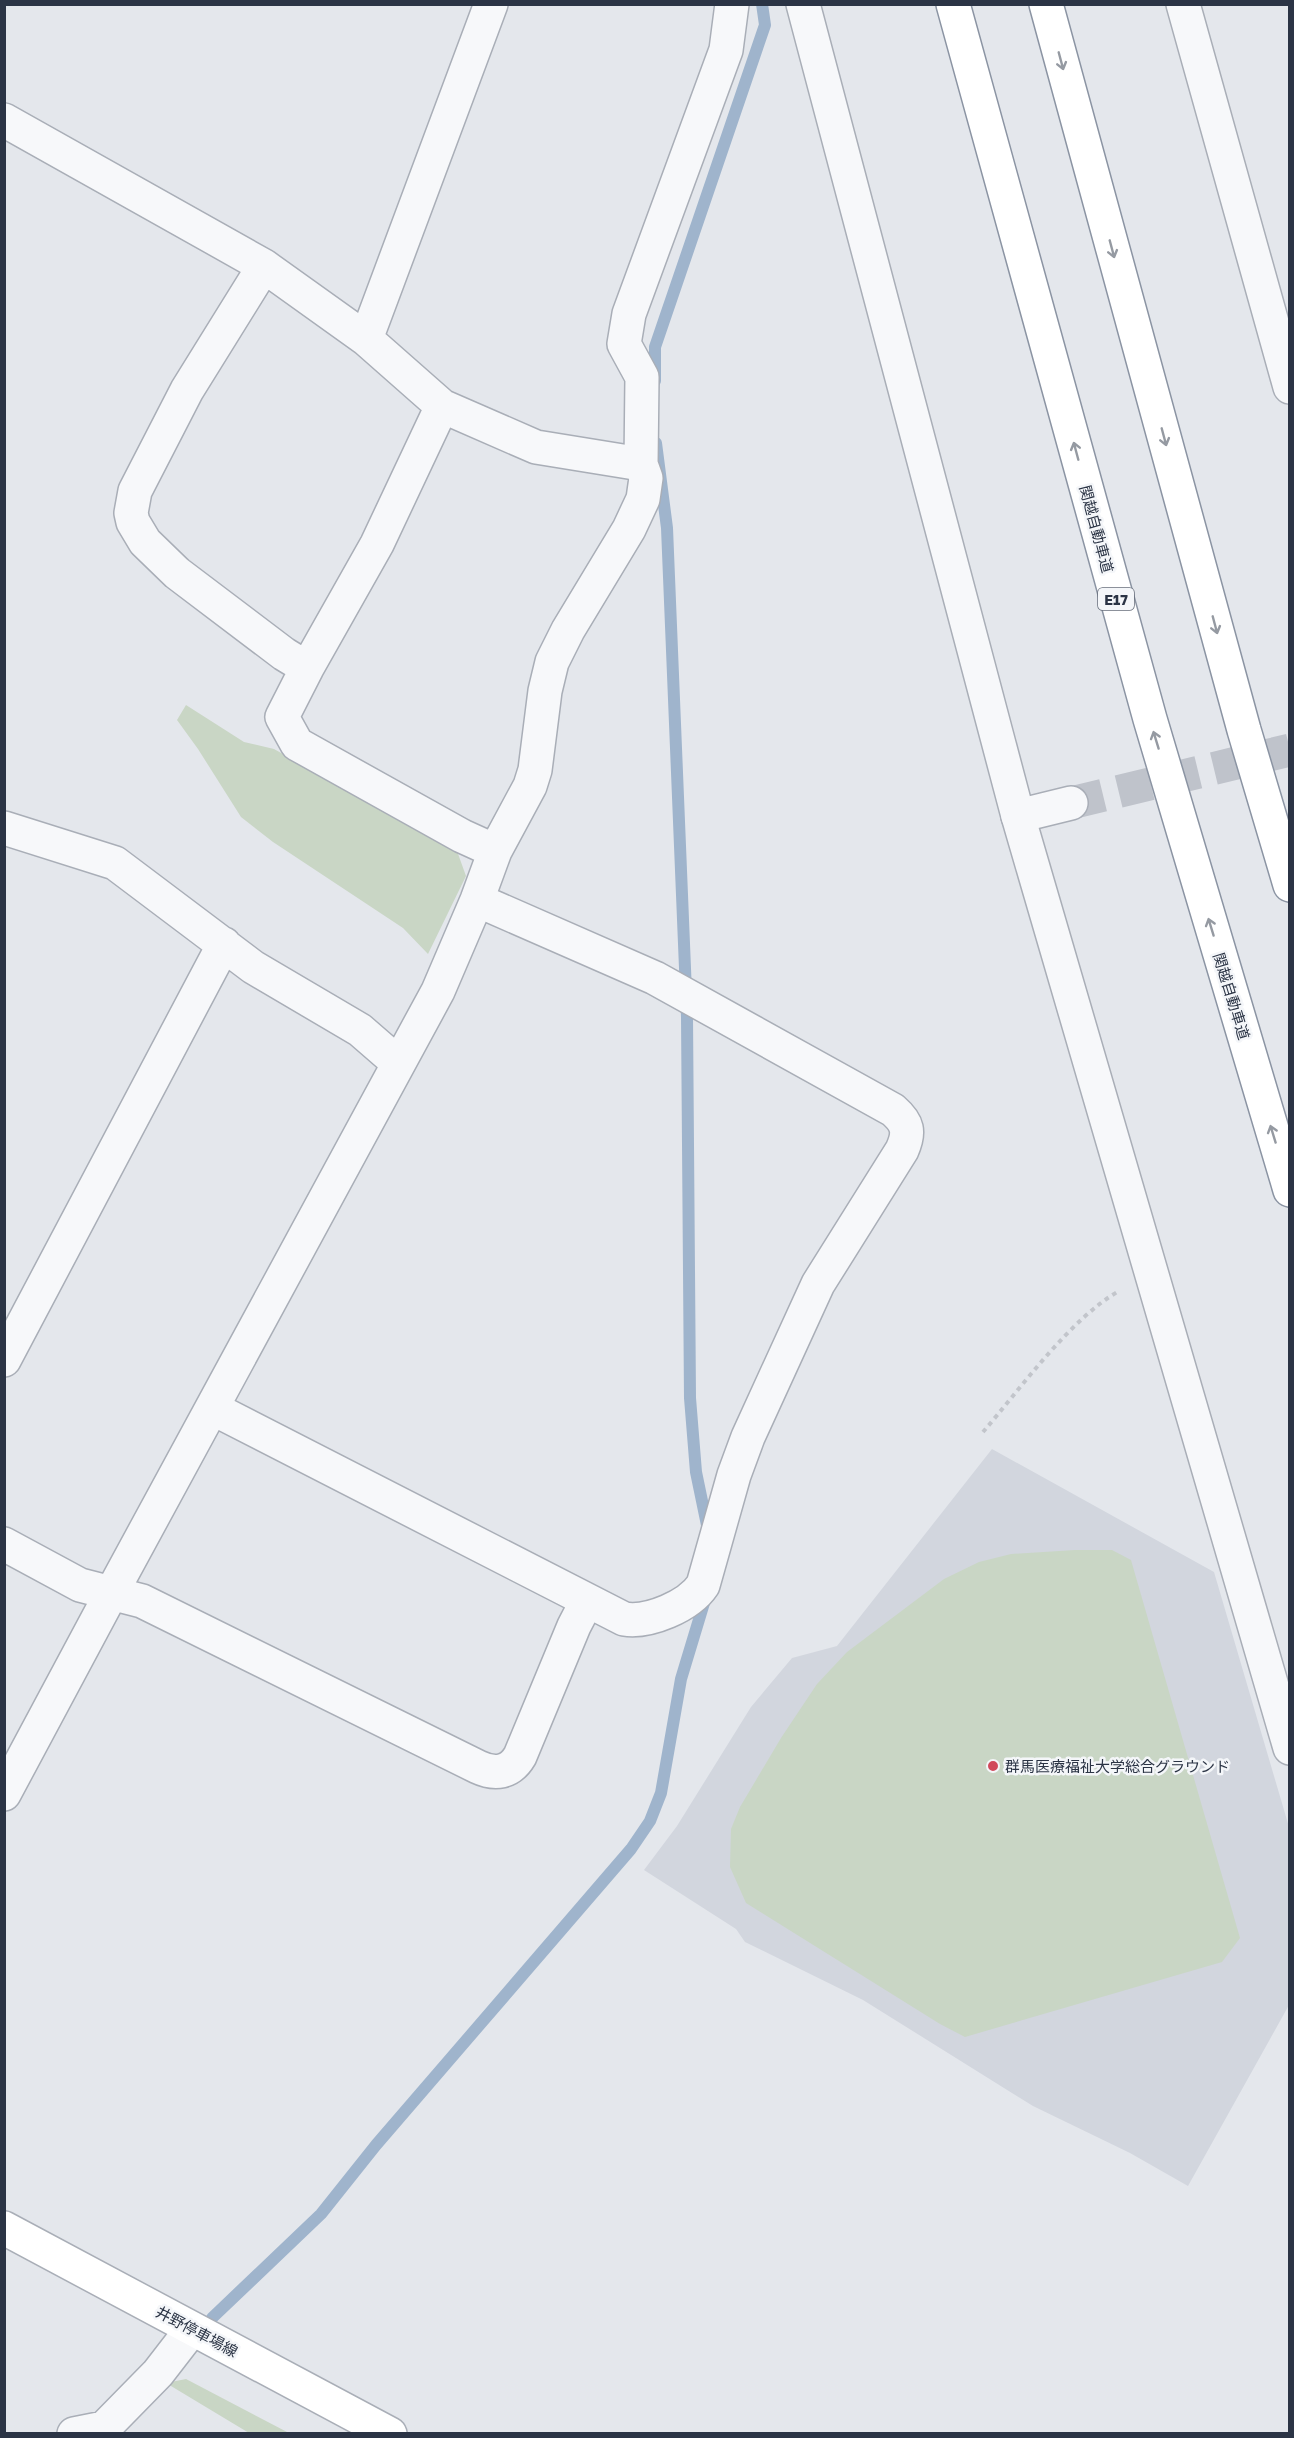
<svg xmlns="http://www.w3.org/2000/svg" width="1294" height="2438" font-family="'Golos Text','Noto Sans JP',sans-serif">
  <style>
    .built { fill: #d2d6de }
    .green { fill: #c9d6c5 }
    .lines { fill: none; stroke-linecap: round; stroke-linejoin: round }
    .stream { stroke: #9fb4cc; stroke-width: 12 }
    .minor-tunnel { stroke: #bfc3cb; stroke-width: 33; stroke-dasharray: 33 16; stroke-linecap: butt }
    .minor-casing { stroke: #a9aeb7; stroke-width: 36 }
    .tertiary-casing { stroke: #a9aeb7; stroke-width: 36 }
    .secondary-casing { stroke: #a9aeb7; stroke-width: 36 }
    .motorway-casing { stroke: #8b94a3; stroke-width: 36 }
    .path { stroke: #c2c5cb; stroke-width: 4; stroke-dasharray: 4.5 4.5; stroke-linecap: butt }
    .minor { stroke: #f7f8fa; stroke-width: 33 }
    .tertiary { stroke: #f7f8fa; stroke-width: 33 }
    .secondary { stroke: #fff; stroke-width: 33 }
    .motorway { stroke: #fff; stroke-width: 33 }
    .oneway { stroke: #959aa2 }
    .poi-dot { fill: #d1495b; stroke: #f4f6f9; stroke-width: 2 }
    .labels { text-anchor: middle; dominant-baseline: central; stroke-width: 5; stroke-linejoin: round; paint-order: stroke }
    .shield { fill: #f4f6f9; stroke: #676e7b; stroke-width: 1.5 }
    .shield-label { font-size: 14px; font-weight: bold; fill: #2b3445 }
    .street-label { font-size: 15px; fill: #2b3445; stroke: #f4f6f9 }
    .poi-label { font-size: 15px; fill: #2b3445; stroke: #f4f6f9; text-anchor: start }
  </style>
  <rect width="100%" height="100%" fill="#e4e7ec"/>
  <path class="built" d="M 992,1449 L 1214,1572 L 1289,1827 L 1289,2005 L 1188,2186 L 1130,2153 L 1033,2106 L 863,2000 L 745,1942 L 736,1929 L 644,1870 L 677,1826 L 751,1707 L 792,1658 L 837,1646 Z"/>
  <path class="green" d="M 186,705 L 244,742 L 274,749 L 457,851 L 466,876 L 428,954 L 403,928 L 273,842 L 241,817 L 198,749 L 177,720 Z
    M 1075,1550 L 1112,1550 L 1131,1560 L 1240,1938 L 1222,1962 L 965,2037 L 940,2024 L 746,1903 L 730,1867 L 731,1829 L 740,1807 L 781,1738 L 817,1684 L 847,1652 L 944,1579 L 979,1562 L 1011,1554 Z
    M 186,2379 L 289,2433 L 249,2433 L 166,2383 Z"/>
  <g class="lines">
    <path class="stream" d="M 655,381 L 655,347 L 765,25 L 762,4
      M 656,443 L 667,528 L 687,1017 L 690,1398 L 696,1472 L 708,1530
      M 212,2318 L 321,2214 L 376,2145 L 631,1849 L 650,1821 L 661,1793 L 681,1679 L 707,1593"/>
    <path class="minor-tunnel" d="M 1071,803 L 1290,750"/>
    <g class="minor-casing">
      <path id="minor" d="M 1183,4 L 1290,387
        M 4,120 L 264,266
        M 366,339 L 491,4
        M 442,406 L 377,544 L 307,668 L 282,717 L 297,744 L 462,836 L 495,851
        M 307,668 L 284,654 L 177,573 L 145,542 L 133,522 L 131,513 L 135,491 L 187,390 L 264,266 L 366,339 L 442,406 L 536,447 L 641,464
        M 1018,816 L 1071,803
        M 4,828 L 115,863 L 253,967 L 360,1030 L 398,1063
        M 4,1360 L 224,944
        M 212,1408 L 624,1619 C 649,1623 689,1606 703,1585 L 734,1475 L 748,1437 L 818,1284 L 902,1150 C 910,1132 908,1123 893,1110 L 655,978 L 477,900
        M 4,1544 L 80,1585 L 142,1601 L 478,1767 C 495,1775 510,1773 520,1756 L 574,1626 L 587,1601
        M 4,1794 L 112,1592 L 438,991 L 477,900 L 495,851 L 530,786 L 535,770 L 545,691 L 552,662 L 568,630 L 629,529 L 643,499 L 646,478 L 641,464 L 642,377 L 624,344 L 629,314 L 726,50 L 732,4
        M 74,2434 L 104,2428 L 158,2373 L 192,2329"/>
    </g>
    <g class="tertiary-casing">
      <path id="tertiary" d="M 803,4 L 1018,816 L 1290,1748"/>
    </g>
    <g class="secondary-casing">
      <path id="secondary" d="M 4,2228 L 390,2434"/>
    </g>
    <g class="motorway-casing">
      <path id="motorway" d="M 953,4 L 1150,719 L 1290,1190
        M 1046,4 L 1244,730 L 1290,885"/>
    </g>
    <path class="path" d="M 983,1432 C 1020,1389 1071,1318 1119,1291"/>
    <use href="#minor" class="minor"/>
    <use href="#tertiary" class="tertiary"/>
    <use href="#secondary" class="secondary"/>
    <use href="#motorway" class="motorway"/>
  </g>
  <defs><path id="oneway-shaft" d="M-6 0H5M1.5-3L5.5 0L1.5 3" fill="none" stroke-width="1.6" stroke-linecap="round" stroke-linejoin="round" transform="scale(1.5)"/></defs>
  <g class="oneway">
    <use href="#oneway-shaft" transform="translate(1061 61) rotate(75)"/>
    <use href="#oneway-shaft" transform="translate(1112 249) rotate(75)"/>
    <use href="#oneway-shaft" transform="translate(1164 437) rotate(75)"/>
    <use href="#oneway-shaft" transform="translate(1076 451) rotate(-105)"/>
    <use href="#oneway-shaft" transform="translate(1215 625) rotate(75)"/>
    <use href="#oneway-shaft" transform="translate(1156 740) rotate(-107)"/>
    <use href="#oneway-shaft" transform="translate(1211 927) rotate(-107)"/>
    <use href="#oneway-shaft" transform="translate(1273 1134) rotate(-107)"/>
  </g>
  <circle class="poi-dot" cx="993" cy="1766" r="6"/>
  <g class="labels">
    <rect class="shield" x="1098" y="588" width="36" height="22" rx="4.5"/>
    <g class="shield-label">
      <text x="1116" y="599">E17</text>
    </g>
    <g class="street-label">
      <text transform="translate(1097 529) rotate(75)">関越自動車道</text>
      <text transform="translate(1232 996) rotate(73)">関越自動車道</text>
      <text transform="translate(197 2331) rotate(28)">井野停車場線</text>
    </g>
    <g class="poi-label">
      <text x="1005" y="1766">群馬医療福祉大学総合グラウンド</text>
    </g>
  </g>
  <rect width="1294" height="2438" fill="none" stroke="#2b3445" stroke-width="12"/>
</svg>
